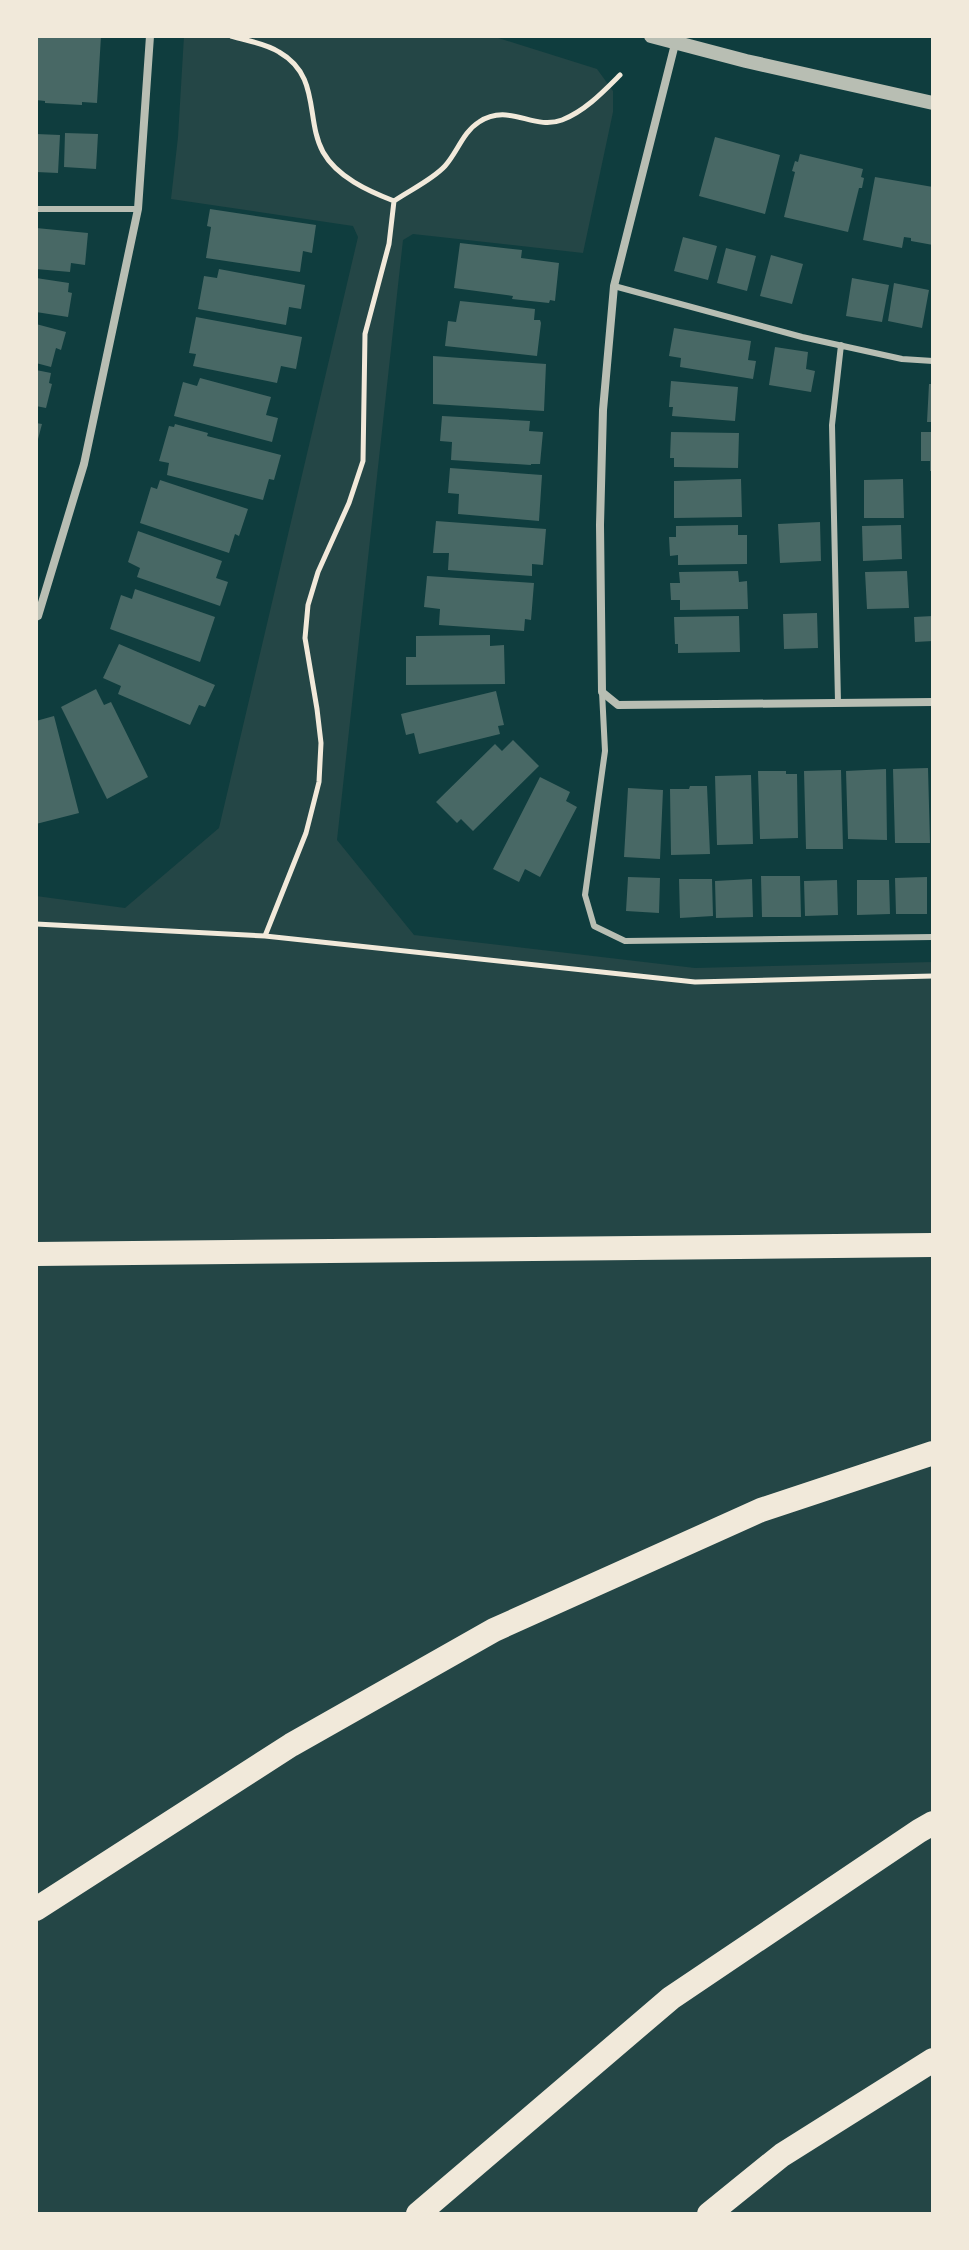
<svg xmlns="http://www.w3.org/2000/svg" width="969" height="2250" font-family="'Asap Condensed',sans-serif">
  <style>
    .green { fill: #244646 }
    .building { fill: #486865 }
    .lines { fill: none; stroke-linecap: round; stroke-linejoin: round }
    .path { stroke: #f1e9da; stroke-width: 5 }
    .service { stroke: #b8beb3; stroke-width: 6 }
    .minor { stroke: #b8beb3; stroke-width: 8 }
    .tertiary { stroke: #b8beb3; stroke-width: 14 }
    .motorway { stroke: #f1e9da; stroke-width: 24 }
  </style>
  <rect width="100%" height="100%" fill="#0f3d3e"/>
  <path class="green" d="M 184,36 L 492,36 L 597,69 L 613,91 L 613,112 L 583,253 L 413,234 L 403,240 L 337,840 L 414,935 L 695,968 L 933,962 L 933,2214 L 36,2214 L 36,896 L 125,908 L 219,828 L 358,237 L 353,226 L 171,199 L 178,137 Z"/>
  <path class="building" d="M 36,36 L 101,36 L 97,103 L 82,102 L 82,105 L 45,103 L 45,101 L 36,100 Z
    M 65,133 L 98,134 L 96,169 L 64,167 Z
    M 36,134 L 60,135 L 58,173 L 36,172 Z
    M 715,137 L 780,155 L 765,214 L 699,196 Z
    M 800,154 L 863,169 L 861,177 L 864,178 L 862,188 L 859,188 L 848,232 L 784,217 L 795,172 L 792,171 L 795,161 L 798,162 Z
    M 875,177 L 933,187 L 933,245 L 911,241 L 911,238 L 904,237 L 902,248 L 863,240 Z
    M 210,209 L 316,225 L 312,253 L 303,251 L 300,272 L 206,258 L 211,227 L 207,226 Z
    M 36,228 L 88,233 L 85,265 L 71,263 L 70,272 L 36,269 Z
    M 683,237 L 717,246 L 708,280 L 674,271 Z
    M 460,243 L 522,250 L 521,258 L 559,263 L 555,301 L 550,300 L 549,303 L 512,299 L 513,296 L 454,288 Z
    M 726,248 L 756,256 L 747,291 L 717,283 Z
    M 771,255 L 803,264 L 792,304 L 760,296 Z
    M 219,269 L 305,285 L 301,309 L 289,307 L 286,325 L 198,309 L 204,276 L 217,278 Z
    M 36,278 L 69,283 L 68,292 L 72,293 L 68,317 L 36,312 Z
    M 852,278 L 889,285 L 882,322 L 846,316 Z
    M 894,283 L 929,290 L 922,328 L 888,321 Z
    M 460,301 L 535,309 L 534,320 L 540,320 L 541,323 L 537,356 L 445,346 L 448,321 L 456,322 Z
    M 196,317 L 302,337 L 296,369 L 281,366 L 277,383 L 193,366 L 196,354 L 189,353 Z
    M 36,324 L 66,332 L 61,350 L 56,348 L 51,367 L 36,363 Z
    M 674,328 L 751,341 L 748,360 L 756,361 L 753,379 L 680,367 L 681,358 L 669,356 Z
    M 775,347 L 808,352 L 806,369 L 815,371 L 811,392 L 769,385 Z
    M 433,356 L 546,364 L 544,411 L 433,404 Z
    M 36,370 L 51,373 L 49,383 L 52,384 L 46,408 L 36,406 Z
    M 200,378 L 271,397 L 266,415 L 278,418 L 272,442 L 174,416 L 183,382 L 197,386 Z
    M 671,381 L 738,387 L 735,421 L 672,416 L 673,407 L 669,407 Z
    M 929,384 L 933,384 L 933,422 L 927,422 Z
    M 442,416 L 530,421 L 529,431 L 543,432 L 540,464 L 531,464 L 531,465 L 451,460 L 452,442 L 440,441 Z
    M 36,423 L 42,424 L 37,443 L 36,443 Z
    M 175,424 L 208,433 L 207,436 L 281,455 L 274,480 L 269,479 L 263,500 L 167,475 L 169,463 L 159,461 L 169,426 L 174,427 Z
    M 671,432 L 739,433 L 738,468 L 674,467 L 674,458 L 670,458 Z
    M 921,432 L 933,432 L 933,471 L 930,471 L 930,461 L 921,461 Z
    M 450,468 L 542,475 L 539,521 L 458,514 L 459,494 L 448,493 Z
    M 741,479 L 742,517 L 674,518 L 674,481 Z
    M 903,479 L 904,518 L 864,518 L 864,480 Z
    M 160,480 L 248,509 L 239,536 L 235,534 L 229,553 L 140,523 L 151,487 L 157,489 Z
    M 436,521 L 546,529 L 543,565 L 532,564 L 532,576 L 448,570 L 449,553 L 433,553 Z
    M 820,522 L 821,561 L 780,563 L 778,524 Z
    M 738,525 L 738,535 L 747,535 L 747,564 L 678,565 L 678,555 L 670,556 L 669,537 L 676,537 L 676,526 Z
    M 901,525 L 902,559 L 863,561 L 862,526 Z
    M 138,531 L 222,561 L 216,578 L 228,582 L 220,606 L 137,577 L 140,568 L 128,562 Z
    M 738,571 L 739,582 L 747,581 L 748,609 L 680,610 L 680,600 L 671,600 L 670,583 L 680,583 L 679,572 Z
    M 907,571 L 909,608 L 867,609 L 865,572 Z
    M 427,576 L 534,583 L 531,620 L 525,619 L 524,631 L 439,625 L 440,609 L 424,607 Z
    M 135,589 L 215,617 L 200,662 L 110,629 L 121,595 L 132,599 Z
    M 817,613 L 818,648 L 784,649 L 783,614 Z
    M 739,616 L 740,652 L 678,653 L 678,644 L 675,644 L 674,617 Z
    M 933,616 L 933,641 L 915,642 L 914,617 Z
    M 490,635 L 490,646 L 504,645 L 505,684 L 406,685 L 406,657 L 416,657 L 416,636 Z
    M 119,644 L 215,685 L 205,707 L 199,705 L 190,725 L 118,694 L 121,686 L 103,678 Z
    M 96,689 L 104,705 L 111,702 L 148,777 L 107,799 L 61,707 Z
    M 496,691 L 504,725 L 498,726 L 500,734 L 419,754 L 414,733 L 406,735 L 401,714 Z
    M 54,716 L 79,813 L 36,824 L 36,721 Z
    M 513,740 L 539,766 L 473,831 L 461,819 L 457,823 L 436,802 L 495,744 L 502,751 Z
    M 928,768 L 930,843 L 895,843 L 893,769 Z
    M 886,769 L 887,840 L 848,839 L 846,771 Z
    M 841,770 L 843,849 L 806,849 L 804,771 Z
    M 758,771 L 786,771 L 786,774 L 797,774 L 798,838 L 760,839 Z
    M 751,775 L 753,844 L 717,845 L 715,776 Z
    M 540,777 L 570,792 L 566,801 L 577,807 L 540,877 L 525,869 L 519,882 L 493,869 Z
    M 690,786 L 707,786 L 710,854 L 671,855 L 670,789 L 689,789 Z
    M 628,788 L 663,790 L 660,859 L 624,857 Z
    M 761,876 L 800,876 L 801,917 L 762,917 Z
    M 628,877 L 660,878 L 659,913 L 626,911 Z
    M 927,877 L 927,914 L 896,914 L 895,878 Z
    M 679,879 L 712,879 L 713,916 L 680,918 Z
    M 752,879 L 753,917 L 716,918 L 715,881 Z
    M 837,880 L 838,915 L 805,916 L 804,881 Z
    M 857,880 L 889,880 L 890,914 L 857,915 Z"/>
  <g class="lines">
    <path class="path" d="M 231,36 C 247,41 265,43 279,52 C 321,76 305,119 323,152 C 337,177 368,191 394,201 C 410,190 432,180 445,166 C 457,153 463,132 479,122 C 509,102 533,131 562,120 C 585,111 603,92 620,75
      M 36,924 L 265,936 L 695,982 L 933,976
      M 265,936 L 306,833 L 319,782 L 321,743 L 317,709 L 305,638 L 308,605 L 318,572 L 349,503 L 363,461 L 365,334 L 389,244 L 394,201"/>
    <path class="service" d="M 36,209 L 138,209
      M 614,286 L 802,337 L 902,359 L 933,361
      M 602,692 L 605,751 L 585,895 L 594,926 L 625,941 L 933,937
      M 838,702 L 832,425 L 841,345"/>
    <path class="minor" d="M 675,44 L 614,286 L 603,410 L 600,525 L 602,692 L 618,705 L 933,702
      M 36,617 L 38,616 L 84,464 L 138,209 L 150,36"/>
    <path class="tertiary" d="M 651,36 L 746,61 L 933,103"/>
    <path class="motorway" d="M 36,1254 L 933,1245
      M 36,1909 L 291,1745 L 494,1630 L 761,1510 L 933,1453
      M 418,2214 L 671,1998 L 919,1831 L 933,1823
      M 709,2214 L 782,2155 L 933,2060"/>
  </g>
  <rect width="969" height="2250" fill="none" stroke="#f1e9da" stroke-width="76"/>
</svg>
